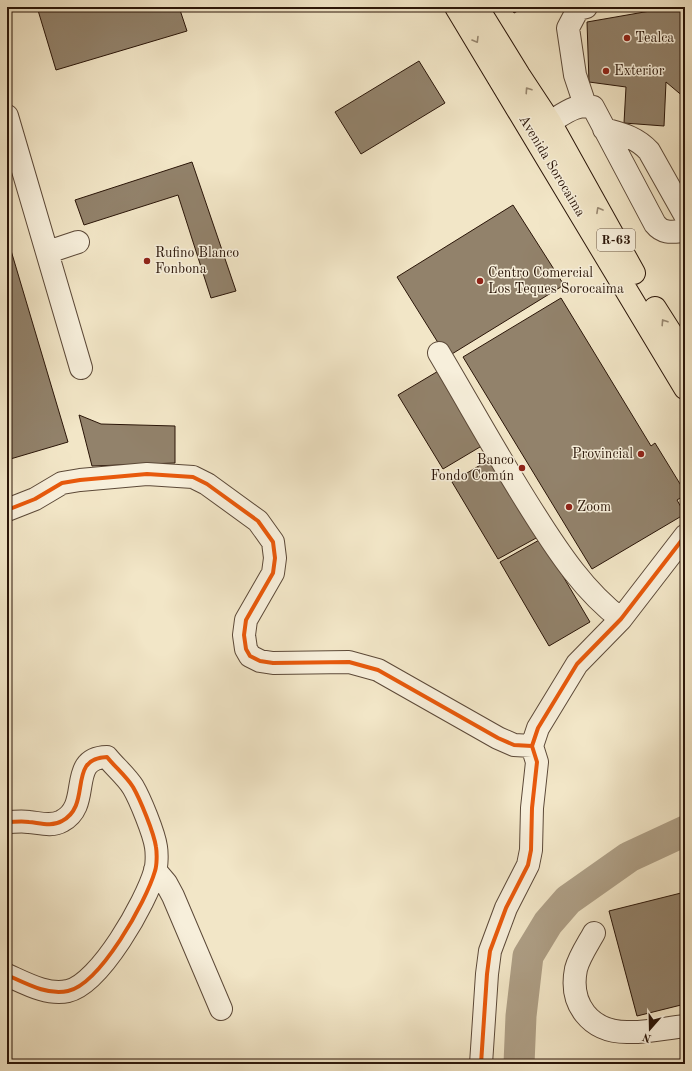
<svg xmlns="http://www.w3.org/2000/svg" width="692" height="1071" font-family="'Old Standard TT',serif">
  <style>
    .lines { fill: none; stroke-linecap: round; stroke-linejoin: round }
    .river { stroke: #ae9f86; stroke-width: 31 }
    .building { fill: #92826b; stroke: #2a1508 }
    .minor-casing { stroke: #5c4938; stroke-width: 24 }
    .major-casing { stroke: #2a1508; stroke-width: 24 }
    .minor { stroke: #f7efdb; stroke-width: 22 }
    .major { stroke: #f2e6c7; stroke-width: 22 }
    .cycleway-casing { stroke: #f7efdb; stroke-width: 6 }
    .cycleway { stroke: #e8590c; stroke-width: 4 }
    .oneway { stroke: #988871 }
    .poi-dot { fill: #8f2418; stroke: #f7efdb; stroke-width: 1.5 }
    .labels { text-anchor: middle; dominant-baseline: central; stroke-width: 3; stroke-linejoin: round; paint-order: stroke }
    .shield { fill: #f7efdb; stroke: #685647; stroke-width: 1 }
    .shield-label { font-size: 13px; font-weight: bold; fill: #2a1508 }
    .poi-label { font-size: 14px; fill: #2a1508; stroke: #f7efdb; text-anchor: start }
    .street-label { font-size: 14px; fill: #2a1508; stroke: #f7efdb }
  </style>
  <rect width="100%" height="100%" fill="#f2e6c7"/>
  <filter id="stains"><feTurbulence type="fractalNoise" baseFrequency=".005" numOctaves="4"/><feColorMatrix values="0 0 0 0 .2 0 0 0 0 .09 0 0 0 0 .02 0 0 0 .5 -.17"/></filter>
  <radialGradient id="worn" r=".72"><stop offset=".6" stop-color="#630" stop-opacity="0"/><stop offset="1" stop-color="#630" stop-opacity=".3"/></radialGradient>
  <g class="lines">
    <path class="river" d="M 519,1064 L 521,1016 L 528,956 L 548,923 L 568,900 L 629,857 L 685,831"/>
  </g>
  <path class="building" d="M 37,7 L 179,7 L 187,31 L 56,70 Z
    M 511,7 L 525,7 L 514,13 Z
    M 673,7 L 685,7 L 685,98 L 666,82 L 664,126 L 624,123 L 626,87 L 589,82 L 587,22 Z
    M 419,61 L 445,103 L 361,154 L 335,112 Z
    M 192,162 L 236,291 L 211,298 L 178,195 L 84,225 L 75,200 Z
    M 513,205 L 564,285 L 447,357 L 397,277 Z
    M 7,237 L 68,442 L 7,460 Z
    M 561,298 L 651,446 L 655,443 L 685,492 L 685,495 L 677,500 L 685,514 L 592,569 L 463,357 Z
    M 440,370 L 485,444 L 443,469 L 398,395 Z
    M 79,415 L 101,424 L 175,426 L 175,463 L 92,466 Z
    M 492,458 L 538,537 L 498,559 L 452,482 Z
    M 541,539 L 590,622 L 549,646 L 500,562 Z
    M 685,892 L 685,1004 L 637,1016 L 609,911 Z"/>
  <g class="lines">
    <g class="minor-casing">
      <path id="minor" d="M 585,105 L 575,75 L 568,28 L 578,9 L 586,7
        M 7,116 L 81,368
        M 550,122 C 564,114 576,103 593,107 L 655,224 C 663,234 672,232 684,231 L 685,229
        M 604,129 C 622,134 636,137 649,151 L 685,215
        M 48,252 L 78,242
        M 439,353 C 471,407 501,462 535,515 C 559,553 585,592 621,619
        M 7,510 L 35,499 L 62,483 L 80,480 L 147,474 L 193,477 L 207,484 L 258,521 L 273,542 L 275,558 L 273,573 L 246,620 L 244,635 L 246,649 L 250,656 L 260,661 L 273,663 L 349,662 L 378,670 L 498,738 L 514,745 L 532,746
        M 7,822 C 14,822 22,821 29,822 C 40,823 52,827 62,821 C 93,805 66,758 107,757 C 115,767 126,776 133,787 C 140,799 154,833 156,847 C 157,853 157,865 155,871 C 146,902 100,984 68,991 C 48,996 25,983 7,975
        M 155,870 L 166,883 L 173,896 L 221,1009
        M 594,933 C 588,944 579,957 576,969 C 569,1004 590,1032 627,1032 C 646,1033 666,1028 685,1026
        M 481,1064 L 487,974 L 490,951 L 506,908 L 528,865 L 531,850 L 532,808 L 537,762 L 532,746 L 538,728 L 577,664 L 621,619 L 685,536"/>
    </g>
    <g class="major-casing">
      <path id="major" d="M 456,7 L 685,388
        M 477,7 L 519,75 L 550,122 L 634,273
        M 655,308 L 685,355"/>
    </g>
    <use href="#minor" class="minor"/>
    <use href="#major" class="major"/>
    <g class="cycleway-casing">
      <path id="cycleway" d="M 7,510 L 35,499 L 62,483 L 80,480 L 147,474 L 193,477 L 207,484 L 258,521 L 273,542 L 275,558 L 273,573 L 246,620 L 244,635 L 246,649 L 250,656 L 260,661 L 273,663 L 349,662 L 378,670 L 498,738 L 514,745 L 532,746
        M 7,822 C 14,822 22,821 29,822 C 40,823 52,827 62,821 C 93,805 66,758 107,757 C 115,767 126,776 133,787 C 140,799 154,833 156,847 C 157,853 157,865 155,871 C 146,902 100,984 68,991 C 48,996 25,983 7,975
        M 481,1064 L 487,974 L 490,951 L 506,908 L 528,865 L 531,850 L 532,808 L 537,762 L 532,746 L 538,728 L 577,664 L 621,619 L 685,536"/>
    </g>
    <use href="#cycleway" class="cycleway"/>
  </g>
  <defs><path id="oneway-chevron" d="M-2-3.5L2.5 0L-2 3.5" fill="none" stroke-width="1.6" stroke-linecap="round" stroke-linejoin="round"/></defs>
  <g class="oneway">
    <use href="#oneway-chevron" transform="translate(476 40) rotate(59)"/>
    <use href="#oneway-chevron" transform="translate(528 90) rotate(-124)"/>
    <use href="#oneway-chevron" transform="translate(599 210) rotate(-119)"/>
    <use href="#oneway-chevron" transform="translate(664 322) rotate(-123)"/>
  </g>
  <g class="poi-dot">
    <circle cx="627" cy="38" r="4"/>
    <circle cx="606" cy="71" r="4"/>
    <circle cx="147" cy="261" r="4"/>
    <circle cx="480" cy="281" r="4"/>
    <circle cx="641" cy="454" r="4"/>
    <circle cx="522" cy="468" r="4"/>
    <circle cx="569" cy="507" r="4"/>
  </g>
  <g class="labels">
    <rect class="shield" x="597" y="229" width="38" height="22" rx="3"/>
    <g class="shield-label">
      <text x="616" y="240">R-63</text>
    </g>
    <g class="poi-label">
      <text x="635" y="38">Tealca</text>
      <text x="614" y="71">Exterior</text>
      <text x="155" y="253">Rufino Blanco<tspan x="155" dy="16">Fonbona</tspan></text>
      <text x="488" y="273">Centro Comercial<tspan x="488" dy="16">Los Teques Sorocaima</tspan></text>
      <text x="633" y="454" text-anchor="end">Provincial</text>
      <text x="514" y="460" text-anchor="end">Banco<tspan x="514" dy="16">Fondo Común</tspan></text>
      <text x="577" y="507">Zoom</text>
    </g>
    <g class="street-label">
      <text transform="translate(552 166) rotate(59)">Avenida Sorocaima</text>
    </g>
  </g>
  <rect width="692" height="1071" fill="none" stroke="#f2e6c7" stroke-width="24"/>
  <rect x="8" y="8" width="676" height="1055" fill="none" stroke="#2a1508" stroke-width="2"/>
  <rect x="12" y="12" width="668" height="1047" fill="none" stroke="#2a1508"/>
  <g transform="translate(650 1029) rotate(200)" stroke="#f7efdb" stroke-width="3" paint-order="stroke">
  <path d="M0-3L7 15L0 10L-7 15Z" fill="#2a1508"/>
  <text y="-6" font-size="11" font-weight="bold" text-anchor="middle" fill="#2a1508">N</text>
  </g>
  <rect width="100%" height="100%" filter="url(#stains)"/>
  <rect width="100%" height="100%" fill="url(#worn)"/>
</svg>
